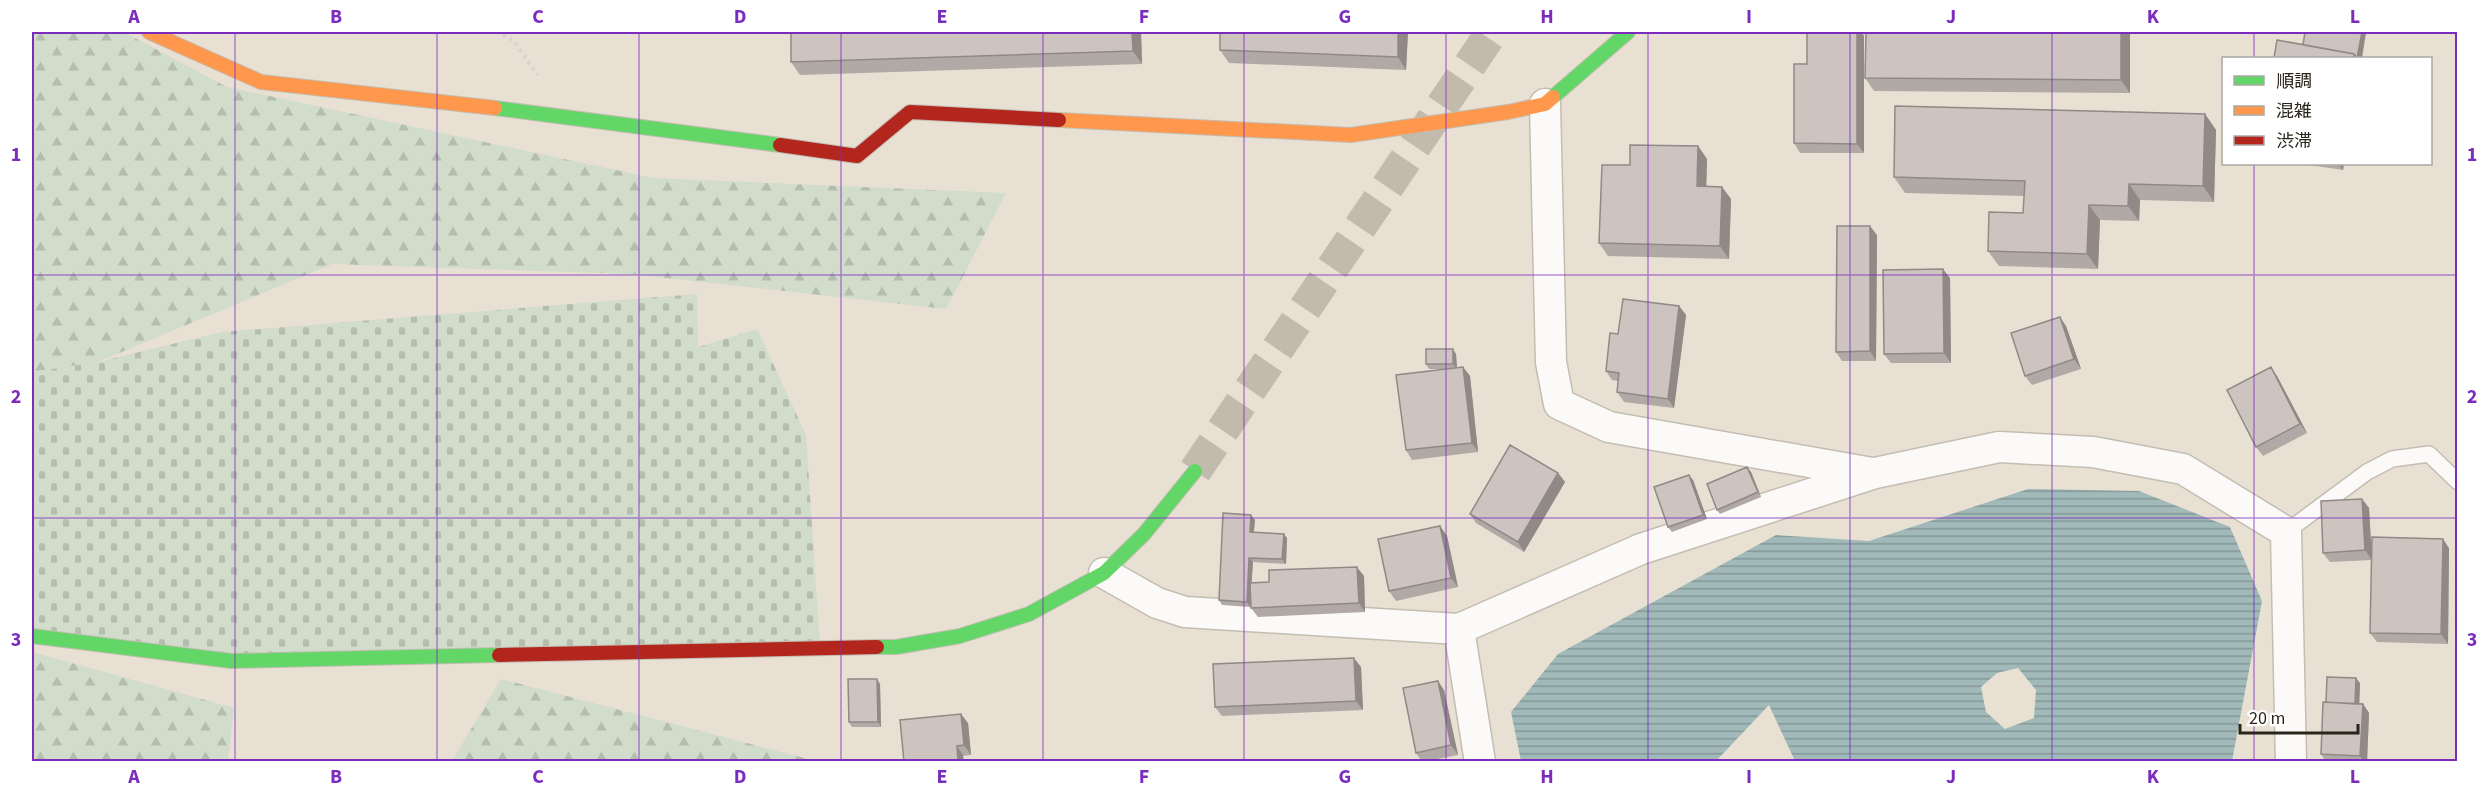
<svg xmlns="http://www.w3.org/2000/svg" width="2489" height="793" font-family="'Source Sans 3','Noto Sans JP',sans-serif">
  <style>
    .forest { fill: url(#forest-firs) }
    .cemetery { fill: url(#cemetery-stones) }
    .water { fill: url(#water-rules); fill-rule: evenodd }
    .lines { fill: none; stroke-linecap: round; stroke-linejoin: round }
    .secondary-tunnel { stroke: #c2bbad; stroke-width: 33; stroke-dasharray: 33 16; stroke-linecap: butt }
    .lane-casing { stroke: #c3bdb2; stroke-width: 18 }
    .street-casing { stroke: #c3bdb2; stroke-width: 33 }
    .fast-casing { stroke: #c3bdb2; stroke-width: 16 }
    .slow-casing { stroke: #c3bdb2; stroke-width: 16 }
    .jam-casing { stroke: #c3bdb2; stroke-width: 16 }
    .path { stroke: #d6d4d0; stroke-width: 4; stroke-dasharray: 3 4.5; stroke-linecap: butt }
    .lane { stroke: #fcfaf8; stroke-width: 15 }
    .street { stroke: #fcfaf8; stroke-width: 30 }
    .fast { stroke: #63d668; stroke-width: 14 }
    .slow { stroke: #ff974d; stroke-width: 14 }
    .jam { stroke: #b3261e; stroke-width: 14 }
    .wall { fill: #b0a9a5 }
    .shaded-wall { fill: #908986 }
    .building { fill: #cdc4c0; stroke: #908986; stroke-width: 1.5 }
    .grid { fill: none; stroke: #7b2cbf; stroke-width: 1.5; stroke-opacity: 0.55 }
    .neatline { fill: none; stroke: #7b2cbf; stroke-width: 2 }
    .grid-label { font-size: 20px; text-anchor: middle; font-weight: bold; fill: #7b2cbf }
  </style>
  <defs>
    <pattern id="forest-firs" width="22" height="20" patternUnits="userSpaceOnUse" patternTransform="scale(1.5)"><rect width="22" height="20" fill="#d1dccb"/><path d="M5 1l3.5 6h-7zM16 11l3.5 6h-7z" fill="#b4bdae"/></pattern>
    <pattern id="cemetery-stones" width="16" height="16" patternUnits="userSpaceOnUse" patternTransform="scale(1.5)"><rect width="16" height="16" fill="#d1dccb"/><path d="M2 7V4a2 2 0 0 1 4 0v3zM10 15v-3a2 2 0 0 1 4 0v3z" fill="#b4bdae"/></pattern>
    <pattern id="water-rules" width="6" height="5" patternUnits="userSpaceOnUse" patternTransform="scale(1.5)"><rect width="6" height="5" fill="#a1bab9"/><path d="M0 2.5h6" fill="none" stroke="#839796"/></pattern>
  </defs>
  <rect width="100%" height="100%" fill="#e8e0d2"/>
  <path class="forest" d="M 32,32 L 124,32 L 227,87 L 653,178 L 1006,193 L 946,309 L 631,274 L 332,264 L 98,362 L 32,372 Z
    M 32,652 L 234,708 L 228,761 L 32,761 Z
    M 501,679 L 816,761 L 452,761 Z"/>
  <path class="cemetery" d="M 697,294 L 698,347 L 757,329 L 806,435 L 820,647 L 231,661 L 32,636 L 32,372 L 98,362 L 222,332 Z"/>
  <path class="water" d="M 2028,489 L 2139,491 L 2230,527 L 2262,601 L 2232,761 L 1795,761 L 1769,705 L 1716,761 L 1521,761 L 1511,712 L 1558,654 L 1776,535 L 1869,541 ZM 2018,668 L 2036,690 L 2034,718 L 2005,729 L 1986,712 L 1981,687 L 1997,673 Z"/>
  <g class="lines">
    <path class="secondary-tunnel" d="M 1195,471 L 1492,32"/>
    <g class="lane-casing">
      <path id="lane" d="M 2286,532 L 2367,472 L 2392,459 L 2429,454 L 2458,482"/>
    </g>
    <g class="street-casing">
      <path id="street" d="M 1545,104 L 1551,362 L 1559,404 L 1609,427 L 1872,473
        M 1104,573 L 1157,603 L 1185,612 L 1459,629 L 1641,549 L 1875,473 L 1999,447 L 2093,452 L 2183,469 L 2286,532 L 2291,762
        M 1459,629 L 1480,762"/>
    </g>
    <g class="fast-casing">
      <path id="fast" d="M 1553,97 L 1628,32
        M 495,108 L 780,145
        M 32,636 L 231,661 L 499,655
        M 877,647 L 896,647 L 960,636 L 1029,614 L 1104,573 L 1144,534 L 1195,471"/>
    </g>
    <g class="slow-casing">
      <path id="slow" d="M 149,32 L 261,82 L 495,108
        M 1059,120 L 1351,135 L 1508,112 L 1545,104 L 1553,97"/>
    </g>
    <g class="jam-casing">
      <path id="jam" d="M 780,145 L 857,156 L 910,112 L 1059,120
        M 499,655 L 877,647"/>
    </g>
    <path class="path" d="M 496,32 L 513,40 L 538,75"/>
    <use href="#lane" class="lane"/>
    <use href="#street" class="street"/>
    <use href="#fast" class="fast"/>
    <use href="#slow" class="slow"/>
    <use href="#jam" class="jam"/>
  </g>
  <path class="wall" d="M 1141,32 L 1142,64 L 800,75 L 791,62 Z
    M 1408,32 L 1406,70 L 1229,63 L 1220,50 Z
    M 1807,32 L 1861,32 L 1864,36 L 1864,153 L 1800,153 L 1794,143 L 1807,64 Z
    M 1866,32 L 2130,32 L 2130,93 L 1874,91 L 1865,78 Z
    M 2205,114 L 2216,130 L 2214,202 L 2140,200 L 2139,221 L 2100,220 L 2098,269 L 1999,266 L 1988,251 L 2023,213 L 2024,196 L 1905,193 L 1894,177 Z
    M 1698,146 L 1707,159 L 1706,186 L 1722,187 L 1731,199 L 1729,259 L 1608,256 L 1599,243 L 1630,165 Z
    M 2302,164 L 2344,164 L 2343,170 Z
    M 1877,235 L 1876,361 L 1842,361 L 1836,352 Z
    M 1950,278 L 1951,363 L 1891,363 L 1884,354 Z
    M 1679,306 L 1686,315 L 1674,408 L 1624,402 L 1617,392 L 1618,381 L 1612,380 L 1606,371 L 1618,334 Z
    M 2066,326 L 2081,369 L 2032,385 L 2025,376 Z
    M 1456,354 L 1457,368 L 1463,367 L 1470,376 L 1478,452 L 1412,460 L 1406,450 L 1448,369 L 1429,369 L 1426,364 Z
    M 2277,376 L 2307,433 L 2263,456 L 2256,447 Z
    M 1751,472 L 1761,497 L 1720,514 L 1717,510 Z
    M 1558,473 L 1565,482 L 1524,552 L 1476,523 L 1470,514 Z
    M 1693,480 L 1707,519 L 1672,532 L 1668,527 Z
    M 2362,499 L 2369,508 L 2372,560 L 2330,562 L 2323,553 Z
    M 1255,520 L 1254,532 L 1287,538 L 1286,564 L 1253,562 L 1251,583 L 1364,576 L 1365,612 L 1258,617 L 1251,608 L 1251,597 L 1250,607 L 1222,605 L 1219,600 Z
    M 1440,526 L 1447,536 L 1458,587 L 1396,601 L 1389,591 Z
    M 2449,548 L 2448,644 L 2377,642 L 2370,633 Z
    M 1361,667 L 1363,710 L 1222,716 L 1215,707 Z
    M 2360,683 L 2359,704 L 2363,704 L 2369,713 L 2367,762 L 2326,762 L 2321,754 L 2326,702 Z
    M 880,684 L 881,727 L 852,727 L 849,722 Z
    M 1444,690 L 1458,755 L 1422,762 L 1416,753 Z
    M 968,723 L 971,755 L 904,762 Z"/>
  <path class="shaded-wall" d="M 1132,32 L 1141,32 L 1142,64 L 1133,51 Z
    M 1398,32 L 1408,32 L 1406,70 L 1398,57 Z
    M 1857,32 L 1861,32 L 1864,36 L 1864,153 L 1857,144 Z
    M 2121,32 L 2130,32 L 2130,93 L 2121,80 Z
    M 2362,32 L 2365,32 L 2366,33 L 2362,58 L 2354,58 Z
    M 2205,114 L 2216,130 L 2214,202 L 2203,186 Z
    M 1698,146 L 1707,159 L 1706,199 L 1697,186 Z
    M 2338,164 L 2344,164 L 2343,170 Z
    M 2129,184 L 2140,200 L 2139,221 L 2128,206 Z
    M 1722,187 L 1731,199 L 1729,259 L 1720,246 Z
    M 2089,205 L 2100,220 L 2098,269 L 2087,254 Z
    M 1870,226 L 1877,235 L 1876,361 L 1870,351 Z
    M 1943,269 L 1950,278 L 1951,363 L 1944,353 Z
    M 1679,306 L 1686,315 L 1674,408 L 1668,399 Z
    M 2060,317 L 2066,326 L 2081,369 L 2074,359 Z
    M 1453,349 L 1456,354 L 1457,369 L 1453,364 Z
    M 1463,367 L 1470,376 L 1478,452 L 1472,443 Z
    M 2271,367 L 2277,376 L 2307,433 L 2300,424 Z
    M 1747,467 L 1751,472 L 1761,497 L 1758,492 Z
    M 1558,473 L 1565,482 L 1524,552 L 1518,542 Z
    M 1689,475 L 1693,480 L 1707,519 L 1703,515 Z
    M 2362,499 L 2369,508 L 2372,560 L 2365,550 Z
    M 1251,515 L 1255,520 L 1253,536 L 1250,532 Z
    M 1440,526 L 1447,536 L 1458,587 L 1451,578 Z
    M 1284,534 L 1287,538 L 1286,564 L 1282,559 Z
    M 2443,539 L 2449,548 L 2448,644 L 2441,634 Z
    M 1249,558 L 1253,562 L 1250,607 L 1247,602 Z
    M 1357,567 L 1364,576 L 1365,612 L 1359,603 Z
    M 1354,658 L 1361,667 L 1363,710 L 1356,701 Z
    M 2356,678 L 2360,683 L 2359,713 L 2355,708 Z
    M 877,679 L 880,684 L 881,727 L 878,722 Z
    M 1438,681 L 1444,690 L 1458,755 L 1451,745 Z
    M 2363,704 L 2369,713 L 2367,762 L 2364,762 L 2360,756 Z
    M 961,714 L 968,723 L 971,755 L 964,745 Z
    M 957,746 L 963,755 L 964,762 L 958,762 Z"/>
  <path class="building" d="M 791,32 L 1132,32 L 1133,51 L 791,62 Z
    M 1220,32 L 1398,32 L 1398,57 L 1220,50 Z
    M 1807,32 L 1857,32 L 1857,144 L 1794,143 L 1794,64 L 1807,64 Z
    M 1866,32 L 2121,32 L 2121,80 L 1865,78 Z
    M 2305,32 L 2362,32 L 2357,58 L 2354,54 L 2303,45 Z
    M 2277,40 L 2354,54 L 2354,58 L 2274,58 Z
    M 1895,106 L 2205,114 L 2203,186 L 2129,184 L 2128,206 L 2089,205 L 2087,254 L 1988,251 L 1989,212 L 2023,213 L 2025,181 L 1894,177 Z
    M 1630,145 L 1698,146 L 1697,186 L 1722,187 L 1720,246 L 1599,243 L 1602,165 L 1630,165 Z
    M 1837,226 L 1870,226 L 1870,351 L 1836,352 Z
    M 1943,269 L 1944,353 L 1884,354 L 1883,270 Z
    M 1623,299 L 1679,306 L 1668,399 L 1617,392 L 1619,373 L 1606,371 L 1610,333 L 1618,334 Z
    M 2060,317 L 2074,359 L 2025,376 L 2011,333 Z
    M 1426,349 L 1453,349 L 1453,364 L 1426,364 Z
    M 1463,367 L 1472,443 L 1406,450 L 1396,375 Z
    M 2271,367 L 2300,424 L 2256,447 L 2227,390 Z
    M 1510,445 L 1558,473 L 1518,542 L 1470,514 Z
    M 1747,467 L 1758,492 L 1717,510 L 1707,484 Z
    M 1689,475 L 1703,515 L 1668,527 L 1654,487 Z
    M 2362,499 L 2365,550 L 2323,553 L 2321,501 Z
    M 1223,513 L 1251,515 L 1250,532 L 1284,534 L 1282,559 L 1249,558 L 1247,602 L 1219,600 Z
    M 1440,526 L 1451,578 L 1389,591 L 1378,539 Z
    M 2372,537 L 2443,539 L 2441,634 L 2370,633 Z
    M 1357,567 L 1359,603 L 1251,608 L 1250,583 L 1269,582 L 1269,570 Z
    M 1354,658 L 1356,701 L 1215,707 L 1213,664 Z
    M 2327,677 L 2356,678 L 2355,704 L 2326,702 Z
    M 848,679 L 877,679 L 878,722 L 849,722 Z
    M 1438,681 L 1451,745 L 1416,753 L 1403,688 Z
    M 2323,702 L 2363,704 L 2360,756 L 2321,754 Z
    M 961,714 L 964,745 L 957,746 L 958,762 L 904,762 L 900,720 Z"/>
  <path class="grid" d="M 235,32 L 235,762M 437,32 L 437,762M 639,32 L 639,762M 841,32 L 841,762M 1043,32 L 1043,762M 1244,32 L 1244,762M 1446,32 L 1446,762M 1648,32 L 1648,762M 1850,32 L 1850,762M 2052,32 L 2052,762M 2254,32 L 2254,58M 2254,164 L 2254,762M 32,275 L 2458,275M 32,518 L 2458,518"/>
  <rect width="2489" height="793" fill="none" stroke="#ffffff" stroke-width="66"/>
  <rect x="2222" y="57" width="210" height="108" fill="#ffffff" stroke="#aaa8a4" stroke-width="1.5"/>
  <rect x="2234" y="76" width="30" height="9" fill="#63d668" stroke="#aaa8a4" stroke-width="1.5"/>
  <text x="2276" y="87" font-size="18" fill="#2a251b">順調</text>
  <rect x="2234" y="106" width="30" height="9" fill="#ff974d" stroke="#aaa8a4" stroke-width="1.5"/>
  <text x="2276" y="117" font-size="18" fill="#2a251b">混雑</text>
  <rect x="2234" y="136" width="30" height="9" fill="#b3261e" stroke="#aaa8a4" stroke-width="1.5"/>
  <text x="2276" y="147" font-size="18" fill="#2a251b">渋滞</text>
  <path d="M2240 724v9h118v-9" fill="none" stroke="#2a251b" stroke-width="3"/>
  <text x="2249" y="724" font-size="18" fill="#2a251b" stroke="#ffffff" stroke-width="4.5" paint-order="stroke">20 m</text>
  <rect x="33" y="33" width="2423" height="727" class="neatline"/>
  <g class="grid-label">
    <text x="134" y="23">A</text>
    <text x="336" y="23">B</text>
    <text x="538" y="23">C</text>
    <text x="740" y="23">D</text>
    <text x="942" y="23">E</text>
    <text x="1144" y="23">F</text>
    <text x="1345" y="23">G</text>
    <text x="1547" y="23">H</text>
    <text x="1749" y="23">I</text>
    <text x="1951" y="23">J</text>
    <text x="2153" y="23">K</text>
    <text x="2355" y="23">L</text>
    <text x="16" y="161">1</text>
    <text x="2472" y="161">1</text>
    <text x="16" y="403">2</text>
    <text x="2472" y="403">2</text>
    <text x="16" y="646">3</text>
    <text x="2472" y="646">3</text>
    <text x="134" y="783">A</text>
    <text x="336" y="783">B</text>
    <text x="538" y="783">C</text>
    <text x="740" y="783">D</text>
    <text x="942" y="783">E</text>
    <text x="1144" y="783">F</text>
    <text x="1345" y="783">G</text>
    <text x="1547" y="783">H</text>
    <text x="1749" y="783">I</text>
    <text x="1951" y="783">J</text>
    <text x="2153" y="783">K</text>
    <text x="2355" y="783">L</text>
  </g>
</svg>
